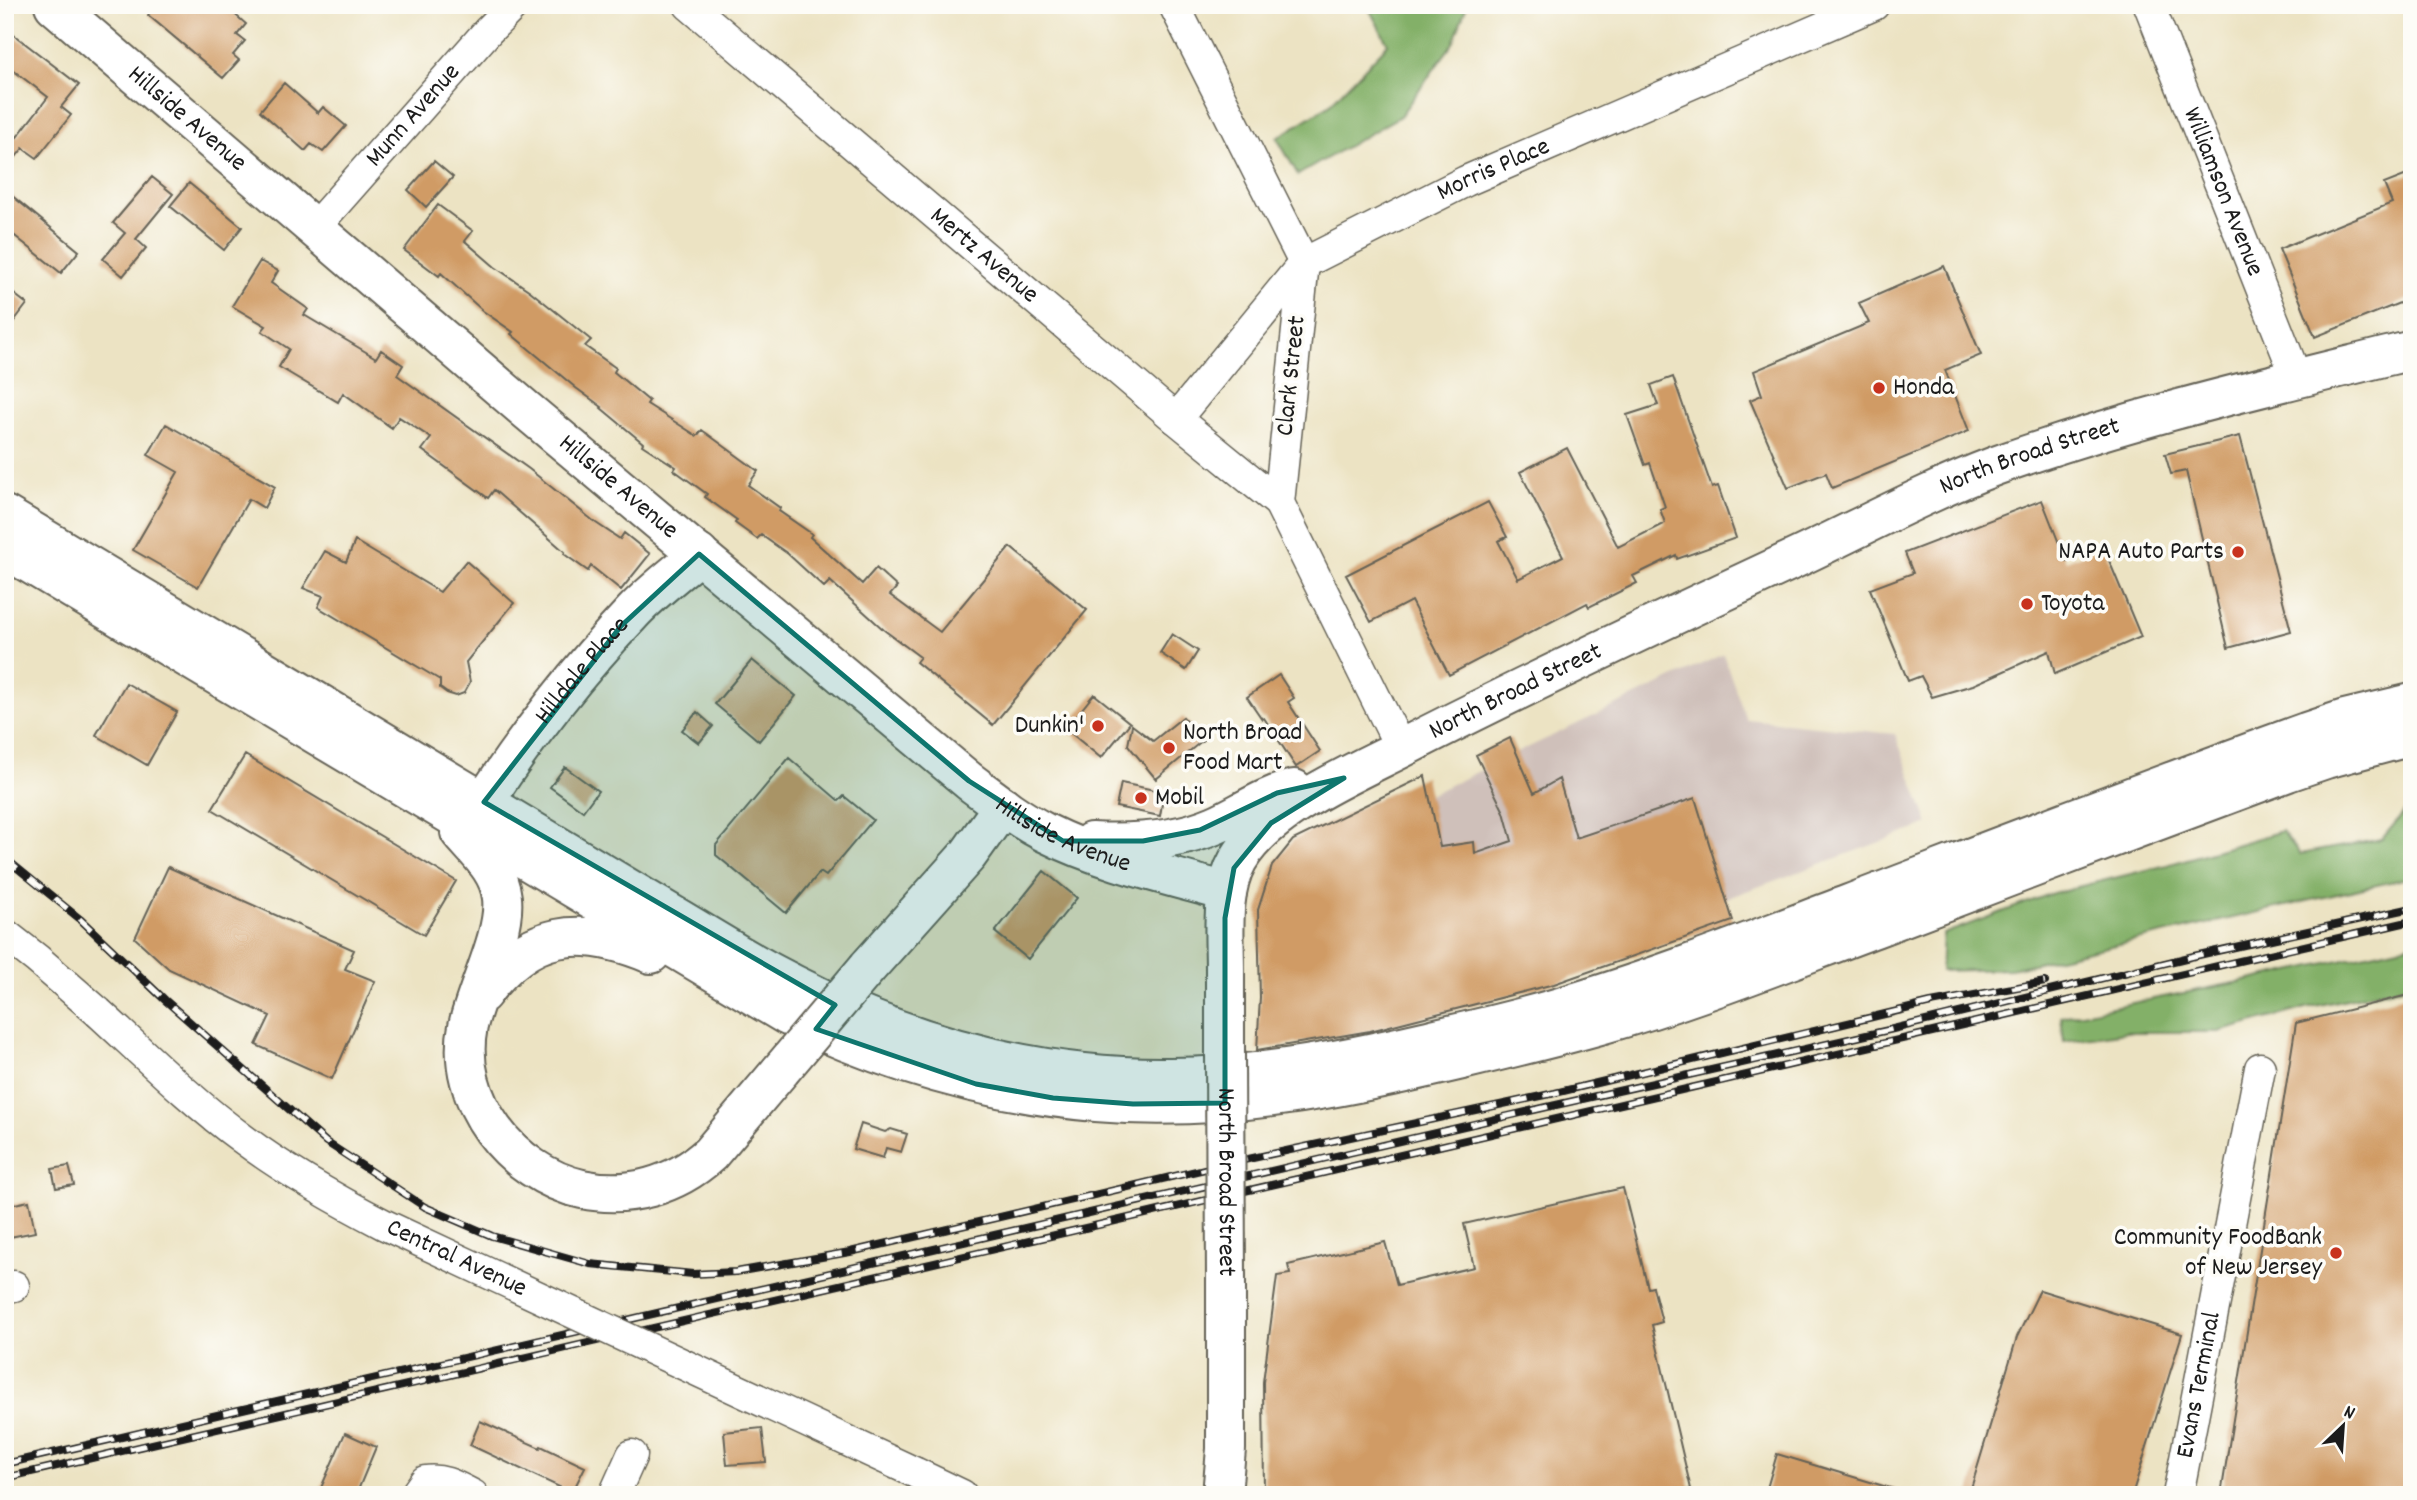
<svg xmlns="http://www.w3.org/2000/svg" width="2417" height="1500" font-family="Dekko,sans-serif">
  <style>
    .industrial { fill: #cfc0ba }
    .forest { fill: #83b068; stroke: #506642; stroke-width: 2 }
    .building { fill: #d09b65 }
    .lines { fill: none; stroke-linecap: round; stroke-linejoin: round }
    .minor-casing { stroke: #656256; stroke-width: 33 }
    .major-casing { stroke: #656256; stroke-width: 42 }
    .highway-casing { stroke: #656256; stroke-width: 42 }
    .minor { stroke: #fff; stroke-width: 30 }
    .major { stroke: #fff; stroke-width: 38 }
    .highway { stroke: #fff; stroke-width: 38 }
    .rail-casing { stroke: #1c1c1c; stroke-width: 8 }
    .rail { stroke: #fdfcf7; stroke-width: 5; stroke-dasharray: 16; stroke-linecap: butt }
    .minor-bridge-casing { stroke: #656256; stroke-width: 33; stroke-linecap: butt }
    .major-bridge-casing { stroke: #656256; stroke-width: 42; stroke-linecap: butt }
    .highway-bridge-casing { stroke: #656256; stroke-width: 42; stroke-linecap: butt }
    .minor-bridge { stroke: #fff; stroke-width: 30 }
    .major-bridge { stroke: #fff; stroke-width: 38 }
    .highway-bridge { stroke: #fff; stroke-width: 38 }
    .marked { fill: #0f766e; fill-opacity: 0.2; stroke: #0f766e; stroke-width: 5; stroke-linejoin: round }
    .poi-dot { fill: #c8321e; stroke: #fdfcf7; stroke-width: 2.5 }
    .labels { text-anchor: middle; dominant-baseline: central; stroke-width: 7; stroke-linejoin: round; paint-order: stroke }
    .street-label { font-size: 26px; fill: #1c1c1c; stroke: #fdfcf7 }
    .poi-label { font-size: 26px; fill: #1c1c1c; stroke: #fdfcf7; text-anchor: start }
  </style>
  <rect width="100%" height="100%" fill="#fdfcf7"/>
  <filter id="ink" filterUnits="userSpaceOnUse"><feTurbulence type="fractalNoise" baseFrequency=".0143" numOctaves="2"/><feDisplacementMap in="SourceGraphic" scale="14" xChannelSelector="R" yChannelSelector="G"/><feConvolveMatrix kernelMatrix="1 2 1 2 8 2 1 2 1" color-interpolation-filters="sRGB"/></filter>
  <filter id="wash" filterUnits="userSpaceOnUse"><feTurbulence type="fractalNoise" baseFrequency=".00686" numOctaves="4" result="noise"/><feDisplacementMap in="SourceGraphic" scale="28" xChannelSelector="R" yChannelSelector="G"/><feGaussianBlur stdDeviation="1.57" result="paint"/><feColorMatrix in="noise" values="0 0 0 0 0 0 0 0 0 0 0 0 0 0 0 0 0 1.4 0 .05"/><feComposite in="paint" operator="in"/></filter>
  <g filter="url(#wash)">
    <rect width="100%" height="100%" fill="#ece3c3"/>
    <path class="industrial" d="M 1723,654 L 1746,719 L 1895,734 L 1929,824 L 1586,950 L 1279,880 L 1400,809 Z"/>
    <path class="forest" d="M 1367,5 L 1467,5 L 1453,43 L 1400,116 L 1298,175 L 1277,138 L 1329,105 L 1388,44 Z
      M 2412,796 L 2412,877 L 2011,969 L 1941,971 L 1943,934 L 2053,893 L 2167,865 L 2282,831 L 2300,854 L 2382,839 L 2407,809 Z
      M 2412,944 L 2412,985 L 2306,1008 L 2219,1032 L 2126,1032 L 2064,1041 L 2061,1017 L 2250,980 Z"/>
    <g id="blocks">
      <path class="building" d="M 156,5 L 224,5 L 246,24 L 237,35 L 245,41 L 233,55 L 239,60 L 223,78 L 148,15 Z
        M 5,28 L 79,85 L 61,107 L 71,115 L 37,158 L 23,148 L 5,171 L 5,128 L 17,137 L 48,97 L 5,64 Z
        M 284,83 L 318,113 L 323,107 L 346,126 L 323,152 L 311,144 L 305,151 L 260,111 Z
        M 434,161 L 453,177 L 426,207 L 408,190 Z
        M 2412,173 L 2412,298 L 2315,337 L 2279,249 L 2392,203 L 2384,184 Z
        M 152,177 L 173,194 L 136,239 L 146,248 L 123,276 L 103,259 L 125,233 L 113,223 Z
        M 189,183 L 242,227 L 224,250 L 170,206 Z
        M 5,190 L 79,251 L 61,273 L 5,228 Z
        M 438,205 L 473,231 L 465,241 L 495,267 L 530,291 L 591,340 L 585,346 L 616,368 L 614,372 L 649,401 L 647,404 L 697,436 L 702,430 L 758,471 L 748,485 L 780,508 L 779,511 L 812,534 L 810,537 L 862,584 L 876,568 L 897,587 L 890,595 L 940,632 L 1010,547 L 1087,610 L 993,725 L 916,662 L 920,657 L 884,630 L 830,581 L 824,587 L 788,554 L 761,535 L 757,539 L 735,523 L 737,520 L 705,497 L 707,494 L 674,470 L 676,467 L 642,445 L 643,443 L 601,408 L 602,407 L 576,388 L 511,334 L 513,332 L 483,311 L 441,273 L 439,276 L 404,250 Z
        M 260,261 L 278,271 L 271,283 L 308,309 L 304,315 L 376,358 L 381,350 L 403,365 L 397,375 L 529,469 L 596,523 L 620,539 L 624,533 L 650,554 L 621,590 L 591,566 L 588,571 L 564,554 L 565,552 L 494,490 L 488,498 L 422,450 L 431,438 L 399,417 L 392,428 L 343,393 L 338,402 L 279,367 L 289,349 L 262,331 L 266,326 L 232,306 Z
        M 1944,266 L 1981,355 L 1945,370 L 1969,431 L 1832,488 L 1826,473 L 1788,488 L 1750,400 L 1762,395 L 1754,371 L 1869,323 L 1859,303 Z
        M 5,287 L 27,304 L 5,333 Z
        M 1673,377 L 1712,488 L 1718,486 L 1736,538 L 1677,559 L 1676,555 L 1633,576 L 1637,583 L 1589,607 L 1587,603 L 1449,675 L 1411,601 L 1371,622 L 1346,575 L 1488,502 L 1507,537 L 1498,541 L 1518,579 L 1563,556 L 1520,472 L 1567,448 L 1618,547 L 1665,523 L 1660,509 L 1665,507 L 1650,463 L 1645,465 L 1627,415 L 1658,405 L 1651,385 Z
        M 166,424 L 275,487 L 264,508 L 249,499 L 198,587 L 133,550 L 178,472 L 148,455 Z
        M 2240,436 L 2291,631 L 2228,648 L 2186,471 L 2171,474 L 2165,454 Z
        M 2042,500 L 2066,561 L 2103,546 L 2141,637 L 2055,674 L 2049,651 L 1973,685 L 1932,697 L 1921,676 L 1908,681 L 1870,589 L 1913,573 L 1905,553 Z
        M 355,541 L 440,592 L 466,561 L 514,603 L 466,662 L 470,682 L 464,693 L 456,696 L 447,693 L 440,688 L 440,680 L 318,607 L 323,596 L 303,588 L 325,551 L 346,562 Z
        M 1172,634 L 1198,651 L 1186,670 L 1160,653 Z
        M 752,660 L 796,696 L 759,741 L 715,704 Z
        M 1279,675 L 1294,698 L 1288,702 L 1320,751 L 1296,767 L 1264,718 L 1262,719 L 1247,697 Z
        M 126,683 L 177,712 L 147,765 L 96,735 Z
        M 1094,694 L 1130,723 L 1101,758 L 1066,729 Z
        M 697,712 L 713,726 L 699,743 L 682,730 Z
        M 1183,717 L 1203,740 L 1156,779 L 1128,745 L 1132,725 L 1153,741 Z
        M 1510,738 L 1534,793 L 1559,779 L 1576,838 L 1695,798 L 1733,921 L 1554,984 L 1370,1031 L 1257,1050 L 1260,998 L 1258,910 L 1272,866 L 1293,840 L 1425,776 L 1440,847 L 1474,842 L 1475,854 L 1512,841 L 1504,812 L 1476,755 Z
        M 245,755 L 456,881 L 424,935 L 212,809 Z
        M 789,758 L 839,801 L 844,796 L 873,820 L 826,876 L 820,872 L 786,913 L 716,855 L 716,845 Z
        M 565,767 L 598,791 L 583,811 L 550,787 Z
        M 1121,783 L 1164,792 L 1160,816 L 1116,807 Z
        M 168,867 L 354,950 L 345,969 L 375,981 L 332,1079 L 256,1045 L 270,1016 L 169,969 L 135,938 Z
        M 1044,871 L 1077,898 L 1028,959 L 995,932 Z
        M 2412,994 L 2412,1495 L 2221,1495 L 2296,1023 Z
        M 861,1124 L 885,1132 L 891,1129 L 907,1134 L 901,1152 L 886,1148 L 883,1158 L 853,1149 Z
        M 69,1166 L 74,1185 L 56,1188 L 52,1169 Z
        M 1623,1188 L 1648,1288 L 1653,1287 L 1662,1322 L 1652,1325 L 1691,1489 L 1668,1495 L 1264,1495 L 1263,1382 L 1277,1276 L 1290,1274 L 1288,1265 L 1385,1242 L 1397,1285 L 1474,1267 L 1464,1224 Z
        M 29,1201 L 35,1232 L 5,1238 L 5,1206 Z
        M 2040,1290 L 2182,1334 L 2132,1495 L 1969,1495 L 2017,1337 Z
        M 480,1421 L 540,1448 L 541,1446 L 585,1467 L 572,1493 L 470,1445 Z
        M 762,1428 L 766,1462 L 727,1465 L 724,1432 Z
        M 345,1433 L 376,1447 L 356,1495 L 329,1495 L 320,1490 Z
        M 1777,1454 L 1897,1490 L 1896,1495 L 1765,1495 Z"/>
    </g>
  </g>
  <g filter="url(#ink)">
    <use href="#blocks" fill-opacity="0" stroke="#656256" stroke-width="2"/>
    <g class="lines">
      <g class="minor-casing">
        <g id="minor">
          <path id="s1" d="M 689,5 L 1176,419 L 1279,503"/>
          <path d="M 1174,5 L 1304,263 L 1279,503 L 1401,749"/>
          <path id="s2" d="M 2149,5 L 2297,379"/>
          <path id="s3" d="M 314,228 L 488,31 L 514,5"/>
          <path id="s4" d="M 1176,419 L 1304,263 L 1466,181 L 1874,5"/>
          <path d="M 5,934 L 37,959 L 98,1012"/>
          <path d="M 5,1288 L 14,1286"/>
          <path d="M 916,1473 L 962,1495"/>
          <path d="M 415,1495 L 425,1481 C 444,1478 457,1487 473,1495"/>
          <path d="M 614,1495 L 632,1455"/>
          <path id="s5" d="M 2178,1495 L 2260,1068"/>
        </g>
      </g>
      <g class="major-casing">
        <g id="major">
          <path id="s6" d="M 54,5 L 525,409 L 969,781 C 993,799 1017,818 1044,832 C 1102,861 1166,875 1227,892"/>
          <path id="s7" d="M 484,802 C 526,737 581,667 634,611 C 654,590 677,573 699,554"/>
          <path d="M 1091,842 C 1131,844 1178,841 1215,825 C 1242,813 1265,796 1294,789"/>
          <path id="s8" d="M 1225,1052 C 1225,1024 1225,997 1225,970 C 1225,934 1220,892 1238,860 C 1268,807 1363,769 1416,741 C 1536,680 1657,623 1779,566 C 1851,533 1921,494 1995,466 C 2131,417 2272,385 2412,350"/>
          <path d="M 1222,1495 L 1226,1449 L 1226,1280"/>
        </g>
      </g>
      <g class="highway-casing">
        <path id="highway" d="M 5,515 L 738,954 C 868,1030 1011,1077 1162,1077 C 1251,1078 1338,1061 1424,1041 C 1475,1029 1526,1018 1576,1002 C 1668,974 1759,938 1849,904 C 2001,846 2153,787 2306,732 L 2345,719 L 2412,703
          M 5,549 L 786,1015 C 884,1062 988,1093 1096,1102 C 1222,1113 1340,1089 1462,1060 C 1508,1049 1554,1038 1600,1025 C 1693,999 1784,962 1875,928 C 2012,876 2150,823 2288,772 L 2326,759 L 2412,736
          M 460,832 C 477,852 499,870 502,898 C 506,933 476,990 468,1026 C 453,1100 512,1174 582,1189 C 628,1199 675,1186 710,1154 L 781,1070
          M 868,967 L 968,855 L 1003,806
          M 482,994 C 529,929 581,925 651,954"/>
      </g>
      <use href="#minor" class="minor"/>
      <use href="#major" class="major"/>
      <use href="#highway" class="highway"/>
      <g class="rail-casing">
        <path id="rail" d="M 5,858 L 80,919 L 165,1000 L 326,1142 L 425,1207 L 492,1236 L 590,1264 L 693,1274 L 736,1272 L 850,1252 L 1239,1161 L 1555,1093 L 1931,1003 L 2045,982
          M 5,1464 L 1547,1107 L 1893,1029 L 2194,956 L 2412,908
          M 5,1478 L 2412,921"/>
      </g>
      <use href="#rail" class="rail"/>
      <g class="minor-bridge-casing">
        <g id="minor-bridge">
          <path id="s9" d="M 98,1012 C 145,1055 191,1101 243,1139 C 287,1172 335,1199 385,1225 L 916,1473"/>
        </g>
      </g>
      <g class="major-bridge-casing">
        <g id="major-bridge">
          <path id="s10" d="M 1225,1052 L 1226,1280"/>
        </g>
      </g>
      <g class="highway-bridge-casing">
        <path id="highway-bridge" d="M 781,1070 L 868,967"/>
      </g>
      <use href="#minor-bridge" class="minor-bridge"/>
      <use href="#major-bridge" class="major-bridge"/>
      <use href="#highway-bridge" class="highway-bridge"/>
    </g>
  </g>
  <path class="marked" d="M 699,554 L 969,781 L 1063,841 L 1143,841 L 1200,830 L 1277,793 L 1344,778 L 1271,823 L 1234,868 L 1225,918 L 1225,1103 L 1133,1104 L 1053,1098 L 976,1084 L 816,1029 L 835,1005 L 484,802 L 621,626 Z"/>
  <g class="poi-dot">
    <circle cx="1879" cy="388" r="7"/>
    <circle cx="2238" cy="552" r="7"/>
    <circle cx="2027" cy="604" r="7"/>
    <circle cx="1098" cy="726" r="7"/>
    <circle cx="1169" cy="748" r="7"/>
    <circle cx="1141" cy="798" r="7"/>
    <circle cx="2336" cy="1253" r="7"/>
  </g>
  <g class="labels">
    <g class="street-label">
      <text stroke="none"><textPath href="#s3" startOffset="150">Munn Avenue</textPath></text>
      <text stroke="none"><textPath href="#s6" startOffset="175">Hillside Avenue</textPath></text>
      <text stroke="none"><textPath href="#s4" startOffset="413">Morris Place</textPath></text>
      <text stroke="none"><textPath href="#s2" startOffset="201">Williamson Avenue</textPath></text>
      <text stroke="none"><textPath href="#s1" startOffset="387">Mertz Avenue</textPath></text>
      <text transform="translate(1292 376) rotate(-84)">Clark Street</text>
      <text stroke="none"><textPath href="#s8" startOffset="1088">North Broad Street</textPath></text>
      <text stroke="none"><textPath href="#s6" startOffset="742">Hillside Avenue</textPath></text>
      <text stroke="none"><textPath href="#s7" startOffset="164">Hilldale Place</textPath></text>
      <text stroke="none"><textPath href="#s8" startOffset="522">North Broad Street</textPath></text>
      <text stroke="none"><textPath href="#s6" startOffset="1309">Hillside Avenue</textPath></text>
      <text stroke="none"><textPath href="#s10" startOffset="130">North Broad Street</textPath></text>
      <text stroke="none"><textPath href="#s9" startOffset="438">Central Avenue</textPath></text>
      <text stroke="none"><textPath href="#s5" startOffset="112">Evans Terminal</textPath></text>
    </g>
    <g class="poi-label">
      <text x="1893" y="388">Honda</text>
      <text x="2224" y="552" text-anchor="end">NAPA Auto Parts</text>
      <text x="2041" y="604">Toyota</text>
      <text x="1084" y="726" text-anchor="end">Dunkin'</text>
      <text x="1183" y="733">North Broad<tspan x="1183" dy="30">Food Mart</tspan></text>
      <text x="1155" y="798">Mobil</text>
      <text x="2322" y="1238" text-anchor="end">Community FoodBank<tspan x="2322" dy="30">of New Jersey</tspan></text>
    </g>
  </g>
  <rect width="2417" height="1500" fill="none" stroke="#fdfcf7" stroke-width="28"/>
  <g transform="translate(2343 1426) rotate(25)" stroke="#fdfcf7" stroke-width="5" paint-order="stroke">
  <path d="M0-5L12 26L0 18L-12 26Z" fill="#1c1c1c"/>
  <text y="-10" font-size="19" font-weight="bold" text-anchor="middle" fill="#1c1c1c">N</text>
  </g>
</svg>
